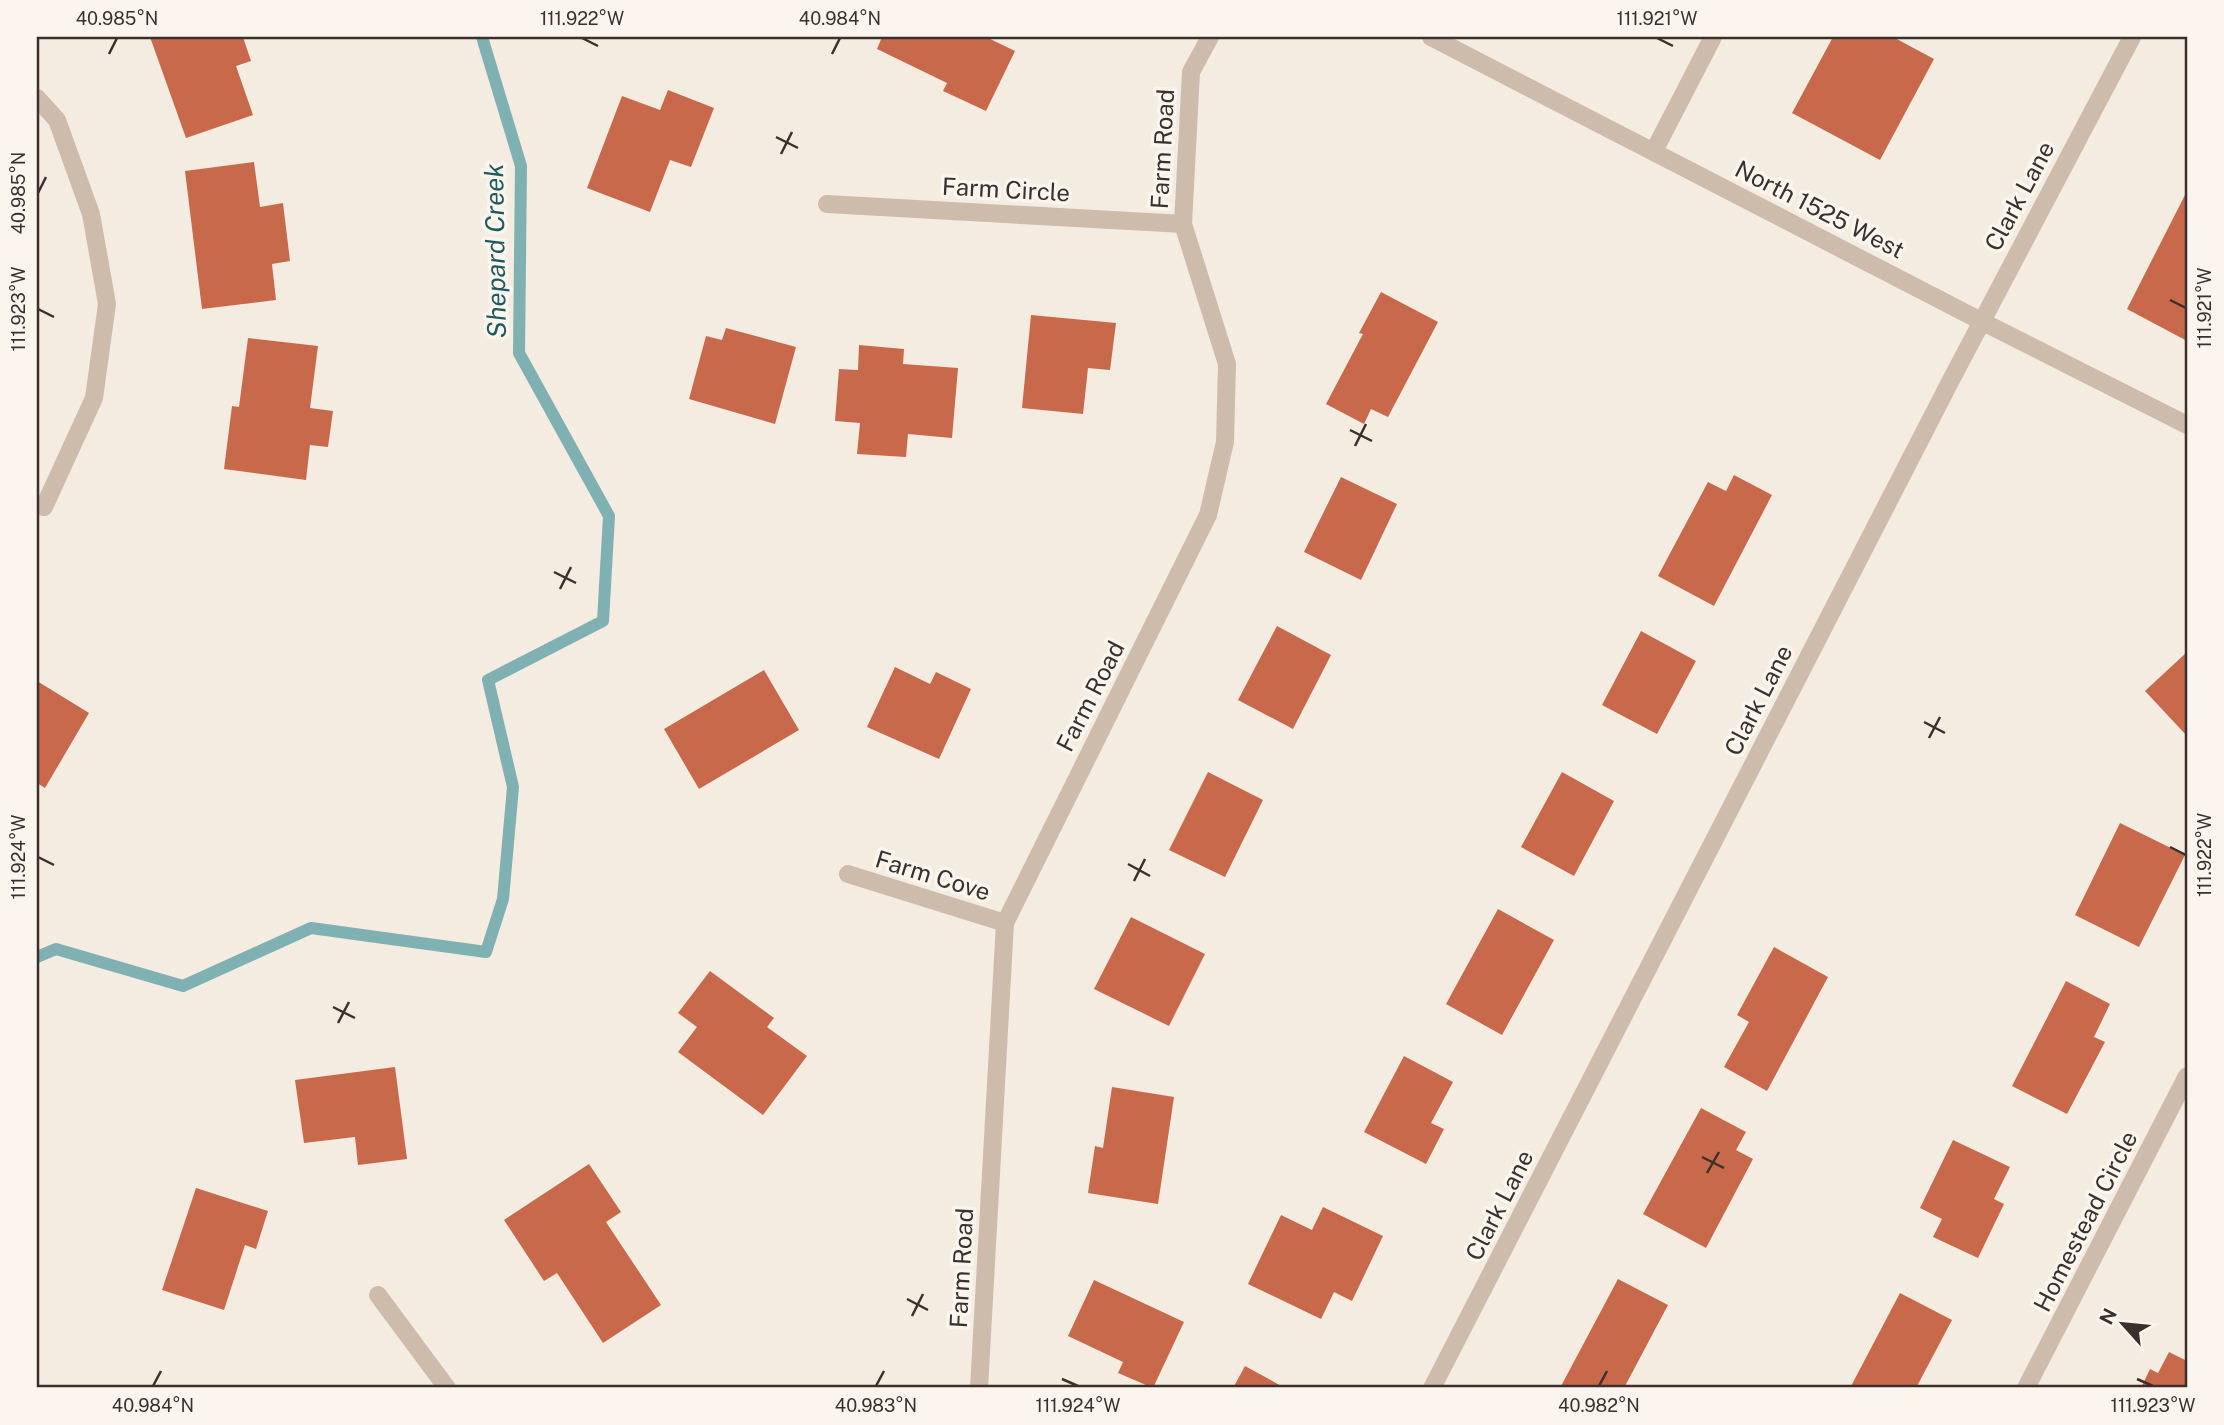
<svg xmlns="http://www.w3.org/2000/svg" width="2224" height="1425" font-family="'Public Sans',sans-serif">
  <style>
    .lines { fill: none; stroke-linecap: round; stroke-linejoin: round }
    .stream { stroke: #7fb0b2; stroke-width: 12 }
    .building { fill: #c8694b }
    .minor { stroke: #cdbbac; stroke-width: 18 }
    .tertiary { stroke: #cdbbac; stroke-width: 18 }
    .ticks { fill: none; stroke: #3b302b; stroke-width: 2.5 }
    .labels { text-anchor: middle; dominant-baseline: central; stroke-width: 7; stroke-linejoin: round; paint-order: stroke }
    .street-label { font-size: 24px; fill: #3b302b; stroke: #fbf5ee }
    .water-label { font-size: 26px; font-style: italic; fill: #1f5a5e; stroke: #fbf5ee }
    .neatline { fill: none; stroke: #3b302b; stroke-width: 2.5 }
    .ticks-label { font-size: 18px; text-anchor: middle; fill: #3b302b }
  </style>
  <rect width="100%" height="100%" fill="#f4ebe1"/>
  <g class="lines">
    <path class="stream" d="M 37,957 L 56,949 L 183,986 L 311,928 L 486,952 L 503,899 L 513,787 L 488,680 L 603,621 L 609,516 L 519,353 L 521,166 L 482,37"/>
  </g>
  <path class="building" d="M 150,37 L 243,37 L 251,61 L 236,66 L 253,115 L 186,138 Z
    M 882,37 L 986,37 L 1015,51 L 986,111 L 943,91 L 947,83 L 877,49 Z
    M 1833,37 L 1893,37 L 1934,59 L 1880,160 L 1792,113 Z
    M 668,90 L 714,108 L 691,167 L 670,160 L 650,212 L 587,188 L 622,96 L 660,110 Z
    M 254,162 L 260,207 L 283,203 L 290,261 L 272,264 L 276,300 L 202,309 L 185,171 Z
    M 2187,191 L 2187,341 L 2127,309 Z
    M 1381,292 L 1438,322 L 1388,417 L 1371,409 L 1364,424 L 1326,404 L 1363,334 L 1359,333 Z
    M 1031,315 L 1116,323 L 1110,370 L 1088,368 L 1083,414 L 1022,408 Z
    M 726,328 L 796,347 L 775,424 L 689,399 L 706,336 L 722,340 Z
    M 248,338 L 318,346 L 310,408 L 333,411 L 328,447 L 310,445 L 306,480 L 224,469 L 232,406 L 239,407 Z
    M 859,345 L 904,349 L 903,364 L 958,368 L 952,438 L 908,434 L 906,457 L 857,454 L 860,423 L 835,421 L 839,369 L 858,370 Z
    M 1734,475 L 1772,495 L 1714,606 L 1658,576 L 1708,482 L 1726,491 Z
    M 1341,477 L 1397,504 L 1361,580 L 1304,552 Z
    M 1277,626 L 1331,655 L 1293,729 L 1238,700 Z
    M 1641,631 L 1696,661 L 1657,734 L 1602,705 Z
    M 2187,652 L 2187,736 L 2145,691 Z
    M 895,667 L 930,684 L 936,672 L 971,689 L 939,759 L 867,727 Z
    M 764,670 L 799,730 L 699,789 L 664,729 Z
    M 37,681 L 89,713 L 45,788 L 37,783 Z
    M 1208,772 L 1263,800 L 1225,877 L 1169,850 Z
    M 1562,772 L 1614,801 L 1574,876 L 1521,847 Z
    M 2120,823 L 2185,855 L 2139,947 L 2075,915 Z
    M 1498,909 L 1554,940 L 1502,1035 L 1446,1004 Z
    M 1131,917 L 1205,954 L 1169,1026 L 1094,989 Z
    M 1774,947 L 1828,977 L 1767,1091 L 1724,1067 L 1749,1022 L 1737,1015 Z
    M 710,971 L 774,1018 L 767,1027 L 807,1056 L 763,1115 L 678,1052 L 697,1027 L 678,1013 Z
    M 2066,981 L 2110,1004 L 2094,1037 L 2105,1042 L 2067,1114 L 2012,1086 Z
    M 1404,1056 L 1453,1082 L 1431,1123 L 1444,1129 L 1426,1164 L 1364,1132 Z
    M 395,1067 L 407,1159 L 358,1165 L 355,1137 L 304,1143 L 295,1080 Z
    M 1112,1087 L 1174,1097 L 1158,1204 L 1088,1193 L 1095,1146 L 1103,1148 Z
    M 1701,1108 L 1746,1132 L 1736,1150 L 1753,1159 L 1706,1248 L 1643,1214 Z
    M 1953,1140 L 2010,1167 L 1994,1199 L 2004,1204 L 1978,1258 L 1933,1237 L 1942,1219 L 1920,1208 Z
    M 589,1164 L 621,1212 L 606,1222 L 661,1305 L 603,1343 L 557,1273 L 544,1281 L 504,1220 Z
    M 196,1188 L 268,1211 L 256,1249 L 245,1245 L 224,1310 L 162,1290 Z
    M 1323,1207 L 1383,1236 L 1352,1301 L 1334,1292 L 1321,1319 L 1248,1284 L 1281,1215 L 1312,1230 Z
    M 1618,1279 L 1668,1305 L 1624,1388 L 1560,1388 Z
    M 1094,1280 L 1184,1322 L 1153,1388 L 1118,1373 L 1123,1362 L 1068,1336 Z
    M 1900,1293 L 1952,1320 L 1916,1388 L 1902,1385 L 1900,1388 L 1850,1388 Z
    M 2169,1352 L 2187,1361 L 2187,1388 L 2141,1388 L 2150,1369 L 2158,1373 Z
    M 1245,1366 L 1285,1388 L 1233,1388 Z"/>
  <g class="lines">
    <path class="minor" d="M 37,98 L 57,120 L 91,214 L 107,304 L 94,398 L 44,507
      M 1654,151 L 1713,37
      M 827,204 L 1183,224
      M 1981,321 L 2187,425
      M 848,874 L 1005,923
      M 378,1295 L 447,1388
      M 979,1388 L 1005,923 L 1208,515 L 1225,442 L 1227,364 L 1183,224 L 1191,72 L 1210,37
      M 2026,1388 L 2187,1076"/>
    <path class="tertiary" d="M 1431,37 L 1981,321
      M 1432,1388 L 1951,380 L 2132,37"/>
  </g>
  <path class="ticks" d="M 582,38 L 598,46M 1657,38 L 1673,46M 109,54 L 117,38M 832,54 L 840,38M 776,137 L 798,148M 781,154 L 792,132M 38,193 L 46,177M 2170,300 L 2186,308M 38,309 L 54,317M 1350,430 L 1372,441M 1355,446 L 1366,424M 554,572 L 576,583M 560,589 L 571,567M 1924,722 L 1945,733M 1929,738 L 1940,717M 2170,847 L 2186,855M 38,857 L 54,865M 1128,864 L 1150,876M 1134,881 L 1145,859M 333,1007 L 355,1018M 338,1023 L 349,1002M 1702,1157 L 1724,1168M 1707,1173 L 1719,1152M 907,1299 L 928,1310M 912,1316 L 923,1294M 1062,1379 L 1078,1386M 2137,1379 L 2153,1386M 153,1386 L 161,1371M 876,1386 L 884,1371M 1599,1386 L 1607,1371"/>
  <g class="labels">
    <g class="street-label">
      <text transform="translate(1162 149) rotate(-87)">Farm Road</text>
      <text transform="translate(1006 189) rotate(3)">Farm Circle</text>
      <text transform="translate(2019 196) rotate(-62)">Clark Lane</text>
      <text transform="translate(1820 209) rotate(27)">North 1525 West</text>
      <text transform="translate(1090 696) rotate(-63)">Farm Road</text>
      <text transform="translate(1758 700) rotate(-63)">Clark Lane</text>
      <text transform="translate(933 875) rotate(17)">Farm Cove</text>
      <text transform="translate(1499 1205) rotate(-63)">Clark Lane</text>
      <text transform="translate(2085 1221) rotate(-63)">Homestead Circle</text>
      <text transform="translate(961 1268) rotate(-87)">Farm Road</text>
    </g>
    <g class="water-label">
      <text transform="translate(495 251) rotate(-91)">Shepard Creek</text>
    </g>
  </g>
  <rect width="2224" height="1425" fill="none" stroke="#fbf5ee" stroke-width="77"/>
  <g transform="translate(2123 1324) rotate(297)" stroke="#fbf5ee" stroke-width="5" paint-order="stroke">
  <path d="M0-5L12 26L0 18L-12 26Z" fill="#3b302b"/>
  <text y="-10" font-size="19" font-weight="bold" text-anchor="middle" fill="#3b302b">N</text>
  </g>
  <rect x="38" y="38" width="2148" height="1348" class="neatline"/>
  <g class="ticks-label">
    <text x="117" y="25">40.985°N</text>
    <text x="582" y="25">111.922°W</text>
    <text x="840" y="25">40.984°N</text>
    <text x="1657" y="25">111.921°W</text>
    <text transform="translate(19 193) rotate(-90)" y="6">40.985°N</text>
    <text transform="translate(2205 308) rotate(-90)" y="6">111.921°W</text>
    <text transform="translate(19 309) rotate(-90)" y="6">111.923°W</text>
    <text transform="translate(2205 855) rotate(-90)" y="6">111.922°W</text>
    <text transform="translate(19 857) rotate(-90)" y="6">111.924°W</text>
    <text x="153" y="1412">40.984°N</text>
    <text x="876" y="1412">40.983°N</text>
    <text x="1078" y="1412">111.924°W</text>
    <text x="1599" y="1412">40.982°N</text>
    <text x="2153" y="1412">111.923°W</text>
  </g>
</svg>
